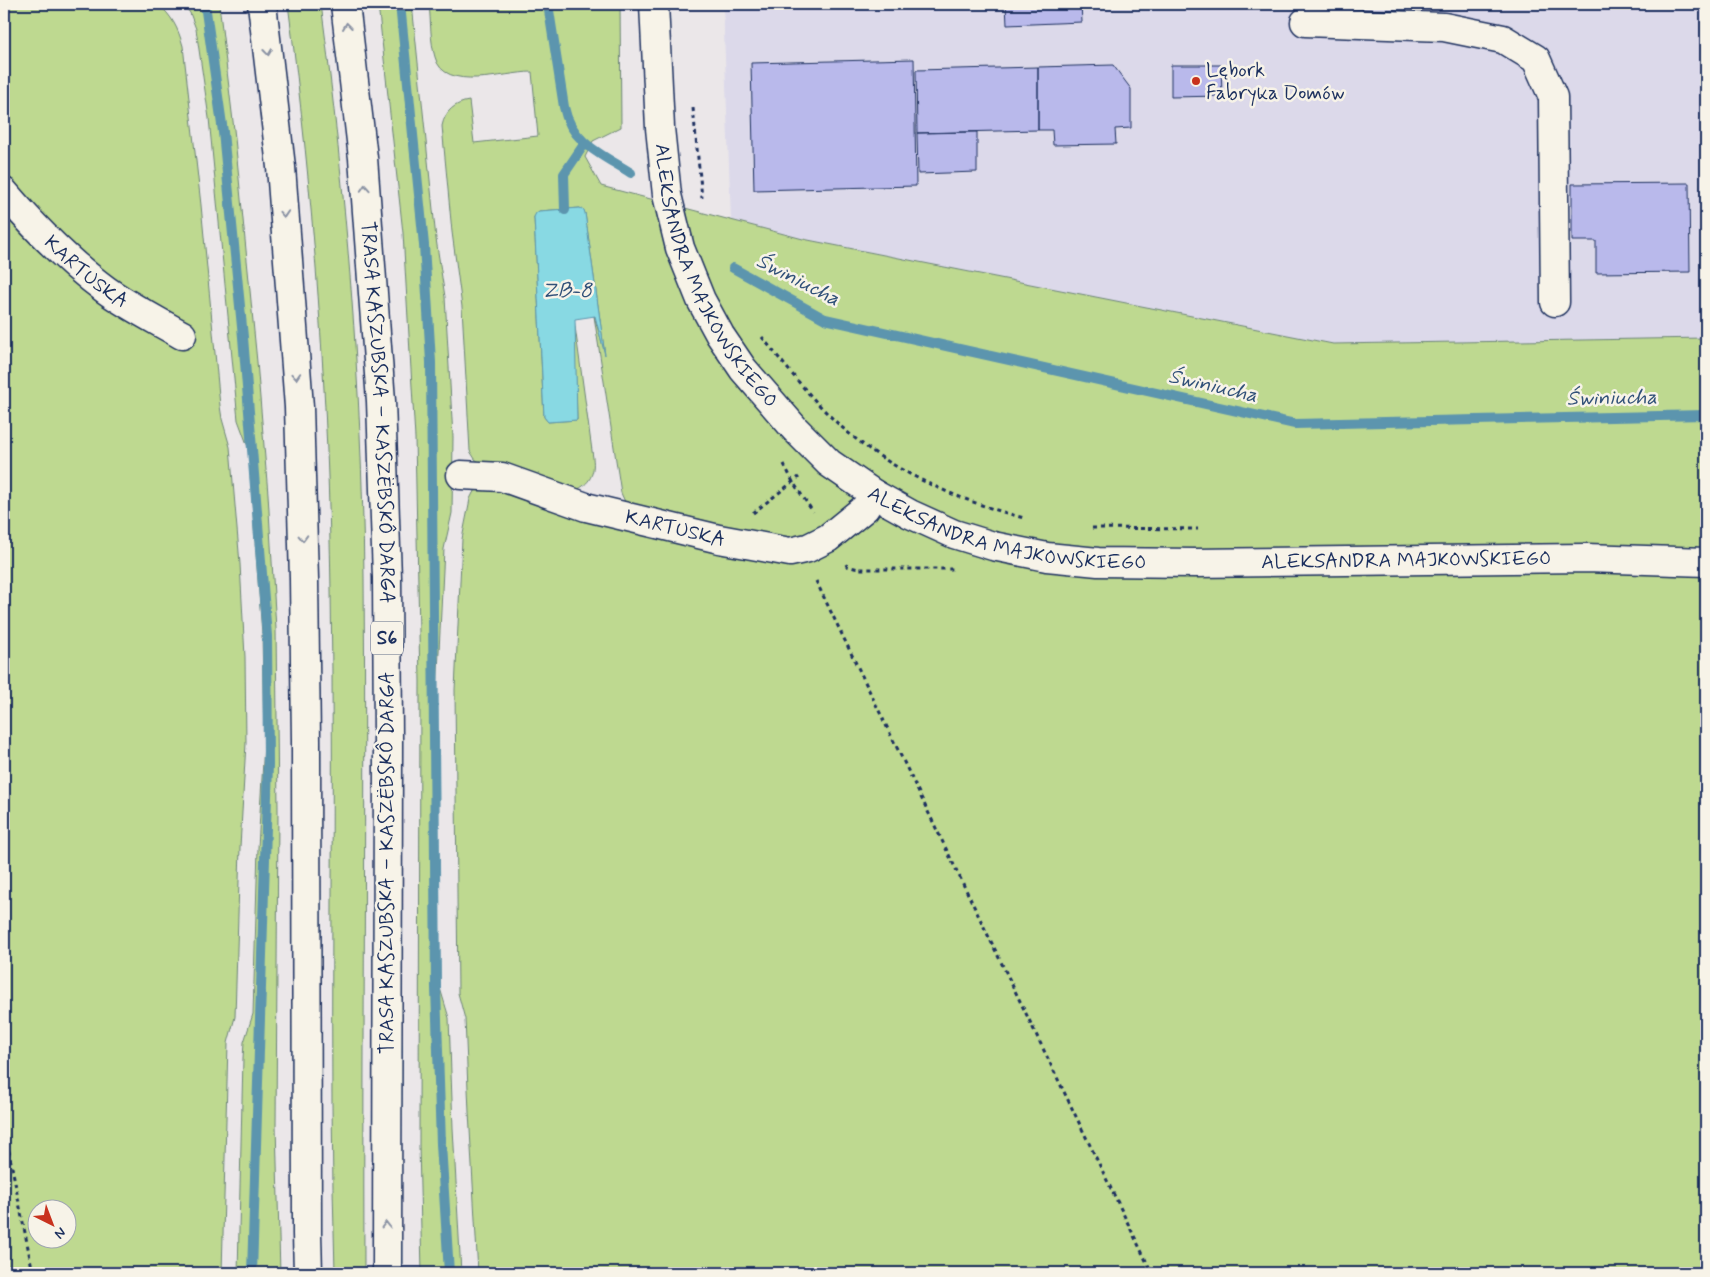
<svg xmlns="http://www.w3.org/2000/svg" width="1710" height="1277" font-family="Mynerve,sans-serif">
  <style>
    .built { fill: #dcd9ea }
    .green { fill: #bed990; stroke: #6c8477; fill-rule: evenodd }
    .water { fill: #88d9e3; stroke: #5c95ae }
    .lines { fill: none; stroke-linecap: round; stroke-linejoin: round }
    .stream { stroke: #5c95ae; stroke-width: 10 }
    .building { fill: #b9b9eb; stroke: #1b2f5e }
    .minor-casing { stroke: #1b2f5e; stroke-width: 31 }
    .highway-casing { stroke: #1b2f5e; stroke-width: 31 }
    .path { stroke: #1b2f5e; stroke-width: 3; stroke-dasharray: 4 4; stroke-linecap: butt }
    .minor { stroke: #f7f3e8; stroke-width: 28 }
    .highway { stroke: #f7f3e8; stroke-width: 28 }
    .oneway { stroke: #8991a3 }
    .poi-dot { fill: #c8321e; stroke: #f7f3e8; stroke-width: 2 }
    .labels { text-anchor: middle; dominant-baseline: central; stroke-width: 5; stroke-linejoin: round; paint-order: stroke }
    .shield { fill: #f7f3e8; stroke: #5d6a87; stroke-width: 1 }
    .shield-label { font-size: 19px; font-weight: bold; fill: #1b2f5e }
    .poi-label { font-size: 20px; fill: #1b2f5e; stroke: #f7f3e8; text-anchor: start }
    .street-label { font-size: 20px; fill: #1b2f5e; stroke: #f7f3e8 }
    .water-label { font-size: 21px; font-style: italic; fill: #315179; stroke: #f7f3e8 }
  </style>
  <rect width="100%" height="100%" fill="#ebe7e9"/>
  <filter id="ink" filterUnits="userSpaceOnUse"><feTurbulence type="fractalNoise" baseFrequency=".02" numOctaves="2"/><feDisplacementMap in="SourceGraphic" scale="10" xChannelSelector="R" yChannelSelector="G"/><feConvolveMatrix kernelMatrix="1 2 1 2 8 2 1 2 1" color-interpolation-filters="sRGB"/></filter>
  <g filter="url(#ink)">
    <path class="built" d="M 723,4 L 1706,4 L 1706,338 L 1333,344 L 803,239 L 731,220 Z"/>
    <path class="green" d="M 4,4 L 158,4 C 172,16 178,28 183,46 L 201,205 L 220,406 L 222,419 L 230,447 L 240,564 L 245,657 L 246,743 L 240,847 L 235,1017 L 228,1043 L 222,1273 L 4,1273 ZM 38,1210 L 68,1210 L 68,1240 L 38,1240 Z
      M 183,4 L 219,4 L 235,138 L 257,362 L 268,494 L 276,629 L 278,810 L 276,1126 L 280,1273 L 238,1273 L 243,1058 L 244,1042 L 253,1014 L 258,848 L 264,743 L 262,634 L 248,447 L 238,420 L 209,118 L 196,29 L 190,13 Z
      M 288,4 L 321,4 C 346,193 362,386 364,577 C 366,809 363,1041 364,1273 L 335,1273 C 328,1045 335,818 331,590 C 328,394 314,198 288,4 Z
      M 378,4 L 412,4 L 436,239 L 445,297 L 453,437 L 452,513 L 444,549 L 437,693 L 440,988 L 449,1018 L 453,1128 L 461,1273 L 422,1273 L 419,1145 L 420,681 L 415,438 L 403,233 Z
      M 429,4 L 620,4 L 621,127 L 593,141 L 585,157 L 601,186 L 803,239 L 1333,344 L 1706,338 L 1706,1273 L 478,1273 L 469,1112 L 465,1019 L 458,993 L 455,690 L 462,539 L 470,499 L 473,493 L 479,488 L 626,504 L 621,493 L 594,316 L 604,349 L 585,213 L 580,208 L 539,211 L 534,217 L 544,417 L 548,422 L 577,420 L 574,319 L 593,458 C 595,473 590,484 576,490 L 482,464 L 475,459 L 470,451 L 462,307 L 452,232 L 442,126 C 445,111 455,103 469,101 L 474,143 L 538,136 L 532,72 C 505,72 444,93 435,57 C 430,41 431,21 429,4 Z"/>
    <path class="water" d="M 580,208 L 584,210 L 585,213 L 605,355 L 595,316 L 575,319 L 577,420 L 548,422 L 544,417 L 534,217 L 536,213 L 539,211 Z"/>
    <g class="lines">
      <path class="stream" d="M 205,4 L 223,132 L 243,337 L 267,636 L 268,764 L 252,1273
        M 400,4 L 424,245 L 431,362 L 436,988 L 441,1144 L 449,1273
        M 548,4 L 564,107 C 571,143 603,155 631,173
        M 565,210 L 564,174 L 585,143
        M 733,268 L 825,319 L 1295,424 L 1706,415"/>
    </g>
    <path class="building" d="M 1006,4 L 1081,4 L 1082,22 L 1007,25 Z
      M 914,59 L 916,186 L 754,190 L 751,63 Z
      M 1113,65 L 1131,89 L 1131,128 L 1115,129 L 1116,144 L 1053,145 L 1052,130 L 1038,130 L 1038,67 Z
      M 1171,65 L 1221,65 L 1222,96 L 1171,97 Z
      M 1038,67 L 1038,130 L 917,133 L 916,70 Z
      M 977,132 L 977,172 L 918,174 L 917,133 Z
      M 1689,183 L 1690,272 L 1596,273 L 1596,241 L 1572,241 L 1572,184 Z"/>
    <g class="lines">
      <g class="minor-casing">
        <g id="minor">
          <path id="s1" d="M 654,4 L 660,128 L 667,195 L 680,248 L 701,300 L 720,335 L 743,369 L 795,429 L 829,463 L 874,494 L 910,514 L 954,534 L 993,546 L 1047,557 L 1098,562 L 1195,563 L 1586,558 L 1706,562"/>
          <path d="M 1305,22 L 1444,27 L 1503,39 L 1536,59 L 1553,97 L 1555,302"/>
          <path id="s2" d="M 4,192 C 34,227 68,262 106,290 C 130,307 156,320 182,335"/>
          <path id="s3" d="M 461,475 L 502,477 L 586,507 L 719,539 L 790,552 L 808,548 L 828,538 L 865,508 L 874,494"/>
        </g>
      </g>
      <g class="highway-casing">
        <g id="highway">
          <path d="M 262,4 L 281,167 L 299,407 L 304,579 L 306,741 L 307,1234 L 308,1273"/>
          <path id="s4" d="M 345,4 L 363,158 L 381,401 L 387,578 L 388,741 L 387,1273"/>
        </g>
      </g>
      <path class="path" d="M 693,108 L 702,198
        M 762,337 C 788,369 814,403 845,430 C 896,474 961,501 1024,518
        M 784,464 L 793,482 L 813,512
        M 753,513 L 799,477
        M 1092,528 L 1198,529
        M 846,564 L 847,566 L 858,569 L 955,569
        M 816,581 L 1152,1273
        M 4,1127 L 33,1273"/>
      <use href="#minor" class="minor"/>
      <use href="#highway" class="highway"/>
    </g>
    <defs><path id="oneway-chevron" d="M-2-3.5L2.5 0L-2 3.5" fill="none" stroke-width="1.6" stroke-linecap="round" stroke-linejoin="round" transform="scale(1.25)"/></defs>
    <g class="oneway">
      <use href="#oneway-chevron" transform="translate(347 26) rotate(-97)"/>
      <use href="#oneway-chevron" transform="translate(268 52) rotate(83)"/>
      <use href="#oneway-chevron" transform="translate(365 188) rotate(-94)"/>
      <use href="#oneway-chevron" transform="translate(284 214) rotate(86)"/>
      <use href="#oneway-chevron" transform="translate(296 376) rotate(86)"/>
      <use href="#oneway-chevron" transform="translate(303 538) rotate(88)"/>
      <use href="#oneway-chevron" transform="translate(386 1225) rotate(-90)"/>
    </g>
  </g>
  <circle class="poi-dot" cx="1196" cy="81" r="5"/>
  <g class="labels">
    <rect class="shield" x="371" y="621.5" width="32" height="33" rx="4"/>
    <g class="shield-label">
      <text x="387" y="638">S6</text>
    </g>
    <g class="poi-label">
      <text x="1206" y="70">Lębork<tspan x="1206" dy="23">Fabryka Domów</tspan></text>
    </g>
    <g class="street-label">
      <text stroke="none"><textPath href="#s2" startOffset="115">KARTUSKA</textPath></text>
      <text stroke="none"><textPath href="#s1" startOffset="285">ALEKSANDRA MAJKOWSKIEGO</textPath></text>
      <text stroke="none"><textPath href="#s4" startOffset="410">TRASA KASZUBSKA – KASZËBSKÔ DARGA</textPath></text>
      <text stroke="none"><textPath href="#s1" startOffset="705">ALEKSANDRA MAJKOWSKIEGO</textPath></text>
      <text stroke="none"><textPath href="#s3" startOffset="222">KARTUSKA</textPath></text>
      <text stroke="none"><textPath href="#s1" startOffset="1110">ALEKSANDRA MAJKOWSKIEGO</textPath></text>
      <text transform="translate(387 863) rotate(-90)">TRASA KASZUBSKA – KASZËBSKÔ DARGA</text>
    </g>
    <g class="water-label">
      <text transform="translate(798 280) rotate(27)">Świniucha</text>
      <text x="567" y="291">ZB-8</text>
      <text transform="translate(1213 386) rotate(13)">Świniucha</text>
      <text transform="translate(1612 398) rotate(-1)">Świniucha</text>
    </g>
  </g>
  <rect width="1710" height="1277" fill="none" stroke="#f7f3e8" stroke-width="20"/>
  <rect x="10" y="10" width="1690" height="1257" fill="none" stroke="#1b2f5e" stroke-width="2" filter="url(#ink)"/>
  <g transform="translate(52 1224) rotate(138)"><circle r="24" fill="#f7f3e8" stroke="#9fa5b1"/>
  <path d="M0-4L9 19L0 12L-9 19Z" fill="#c8321e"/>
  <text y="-8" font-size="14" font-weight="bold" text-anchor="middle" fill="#1b2f5e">N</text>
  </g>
</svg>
